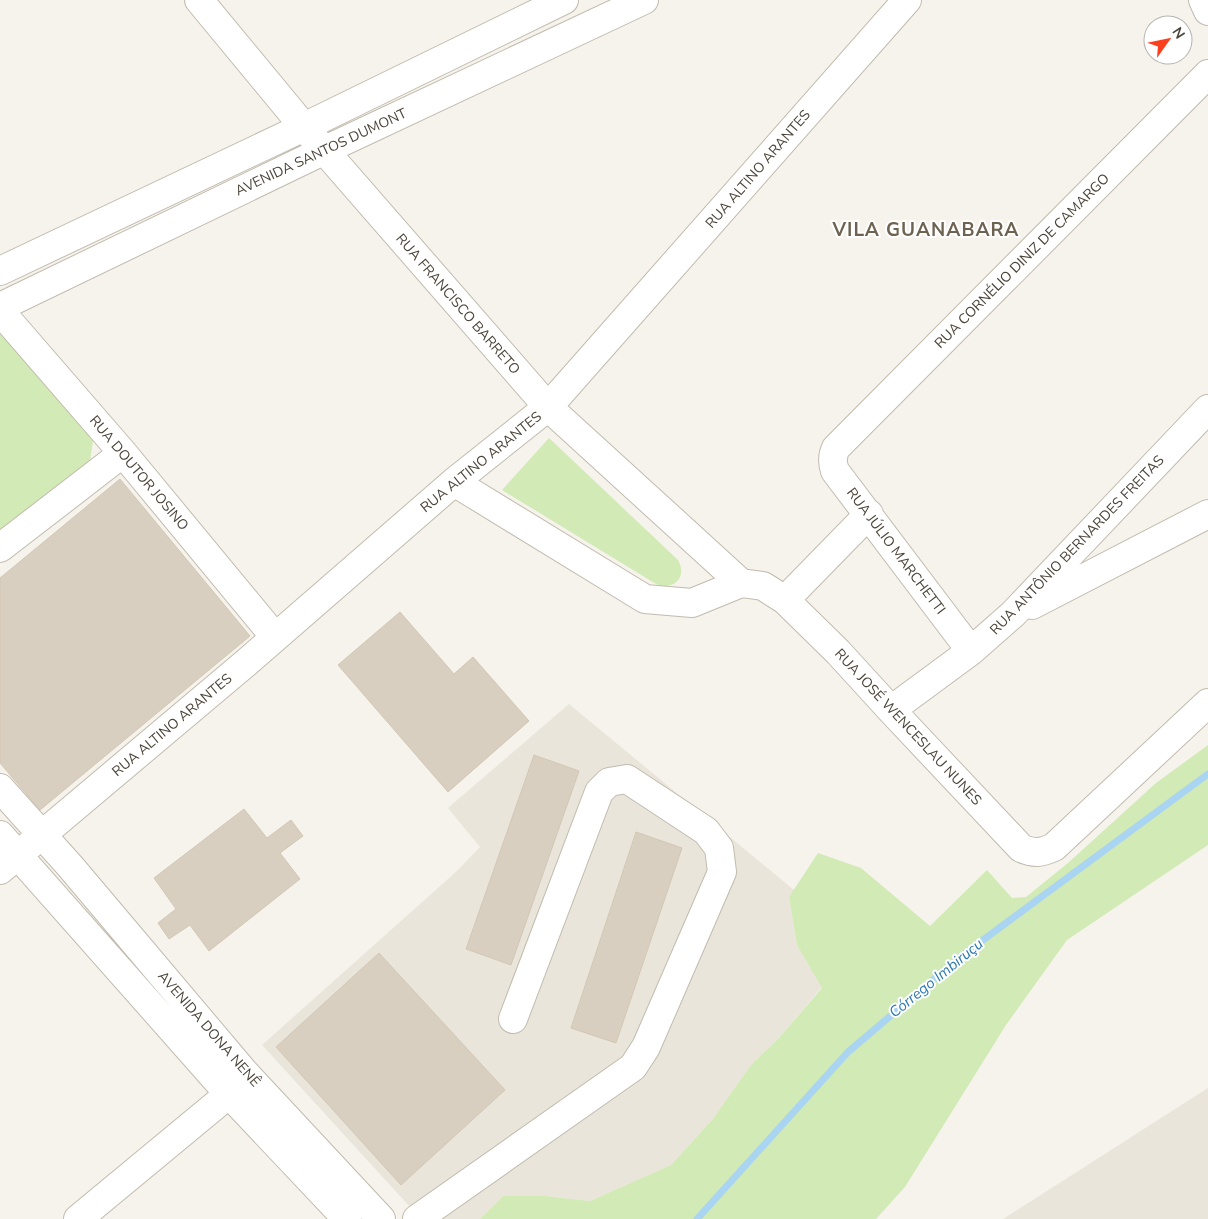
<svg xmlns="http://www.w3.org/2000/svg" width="1208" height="1219" font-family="'Nunito Sans',sans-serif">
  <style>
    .residential { fill: #eae5da }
    .green { fill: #d2eab5 }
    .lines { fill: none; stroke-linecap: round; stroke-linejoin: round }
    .stream { stroke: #a9d4f2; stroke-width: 7 }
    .building { fill: #d8cfc1; stroke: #d3c7b4 }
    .minor-casing { stroke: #c2bbae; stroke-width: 30 }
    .minor { stroke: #fff; stroke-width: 28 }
    .labels { text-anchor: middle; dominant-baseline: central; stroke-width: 4; stroke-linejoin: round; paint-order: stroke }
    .street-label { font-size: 14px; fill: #4b4439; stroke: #fff }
    .water-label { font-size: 15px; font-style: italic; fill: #2e7ab2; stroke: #fff }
    .district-label { font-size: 19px; font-weight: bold; letter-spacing: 1px; fill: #6e6250; stroke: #fff }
  </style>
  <rect width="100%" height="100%" fill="#f6f3ec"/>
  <path class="residential" d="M 569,704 L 794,890 L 789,897 L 797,945 L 822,987 L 778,1039 L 751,1065 L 712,1120 L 671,1165 L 590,1201 L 545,1196 L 503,1196 L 480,1219 L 421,1219 L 262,1045 L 457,871 L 480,847 L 448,808 Z
    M 1208,1088 L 1208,1219 L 1003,1219 Z"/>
  <path class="green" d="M 12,333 L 90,428 L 93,441 L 90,461 L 0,531 L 0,334 Z
    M 549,438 L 678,560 C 688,578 673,591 656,584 L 502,490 Z
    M 1208,745 L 1208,845 L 1067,940 L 1006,1025 L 905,1187 L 876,1219 L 480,1219 L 503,1196 L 545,1196 L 590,1201 L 671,1165 L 712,1120 L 751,1065 L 778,1039 L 822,988 L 797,945 L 789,897 L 818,853 L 861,868 L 930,926 L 987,870 L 1012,898 L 1026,897 L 1068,863 L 1156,783 Z"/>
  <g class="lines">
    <path class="stream" d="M 697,1219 L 848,1052 L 960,957 L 1208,774"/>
  </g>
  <path class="building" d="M 120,479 L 250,636 L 40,810 L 0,763 L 0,578 Z
    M 400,612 L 454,674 L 473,657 L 529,721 L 448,792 L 338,665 Z
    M 534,755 L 579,771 L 511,965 L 466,949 Z
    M 244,809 L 267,838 L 291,820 L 303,836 L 280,853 L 300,879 L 209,951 L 190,925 L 169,939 L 158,923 L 176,909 L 154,878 Z
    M 636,832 L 682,848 L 616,1043 L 571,1028 Z
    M 379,953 L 505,1090 L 401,1185 L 276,1047 Z"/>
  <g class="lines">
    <g class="minor-casing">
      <path id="minor" d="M 199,0 L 304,127 L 548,407 L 741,583
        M 1203,0 L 1208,11
        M 0,271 L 304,127 L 564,0
        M 0,307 L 325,150 L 644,0
        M 0,311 L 123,453 L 275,637
        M 454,482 L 645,599 L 692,603 L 741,583 L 763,586 L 785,600 L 838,652 L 891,710 L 1021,848 C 1034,854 1041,853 1054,847 L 1208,703
        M 0,548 L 123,453
        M 785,600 L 869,514
        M 1032,605 L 1208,514
        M 971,651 L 835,471 C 832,462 832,456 836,448 L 1208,74
        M 891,710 L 971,651 L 1013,614 L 1208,409
        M 0,788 L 70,866 L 244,1072 L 381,1219
        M 0,835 L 229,1094 L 347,1219
        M 0,870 L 247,662 L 454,482 L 548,407 L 907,0
        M 78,1219 L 229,1094 L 239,1080
        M 417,1219 L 633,1067 L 646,1047 L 722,872 L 719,848 L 706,831 L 627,779 L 609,782 L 599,792 L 513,1019"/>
    </g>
    <use href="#minor" class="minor"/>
  </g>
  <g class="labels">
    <g class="street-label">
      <text transform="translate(321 152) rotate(-25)">AVENIDA SANTOS DUMONT</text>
      <text transform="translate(758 169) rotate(-49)">RUA ALTINO ARANTES</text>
      <text transform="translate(1022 261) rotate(-45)">RUA CORNÉLIO DINIZ DE CAMARGO</text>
      <text transform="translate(458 304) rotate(49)">RUA FRANCISCO BARRETO</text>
      <text transform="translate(481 462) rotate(-39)">RUA ALTINO ARANTES</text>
      <text transform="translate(139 473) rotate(50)">RUA DOUTOR JOSINO</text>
      <text transform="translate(1077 545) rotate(-46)">RUA ANTÔNIO BERNARDES FREITAS</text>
      <text transform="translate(896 551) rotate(53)">RUA JÚLIO MARCHETTI</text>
      <text transform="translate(172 725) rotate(-40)">RUA ALTINO ARANTES</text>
      <text transform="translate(908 727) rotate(47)">RUA JOSÉ WENCESLAU NUNES</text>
      <text transform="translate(209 1029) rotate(49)">AVENIDA DONA NENÊ</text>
    </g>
    <g class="water-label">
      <text transform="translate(936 978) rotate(-39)">Córrego Imbiruçu</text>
    </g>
    <g class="district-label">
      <text x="926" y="230">VILA GUANABARA</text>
    </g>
  </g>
  <g transform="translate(1168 40) rotate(57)"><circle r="24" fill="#ffffff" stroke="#b7b4b0"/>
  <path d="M0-4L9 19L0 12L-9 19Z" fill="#fc3f1d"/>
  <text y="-8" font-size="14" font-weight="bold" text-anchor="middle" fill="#4b4439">N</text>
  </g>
</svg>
